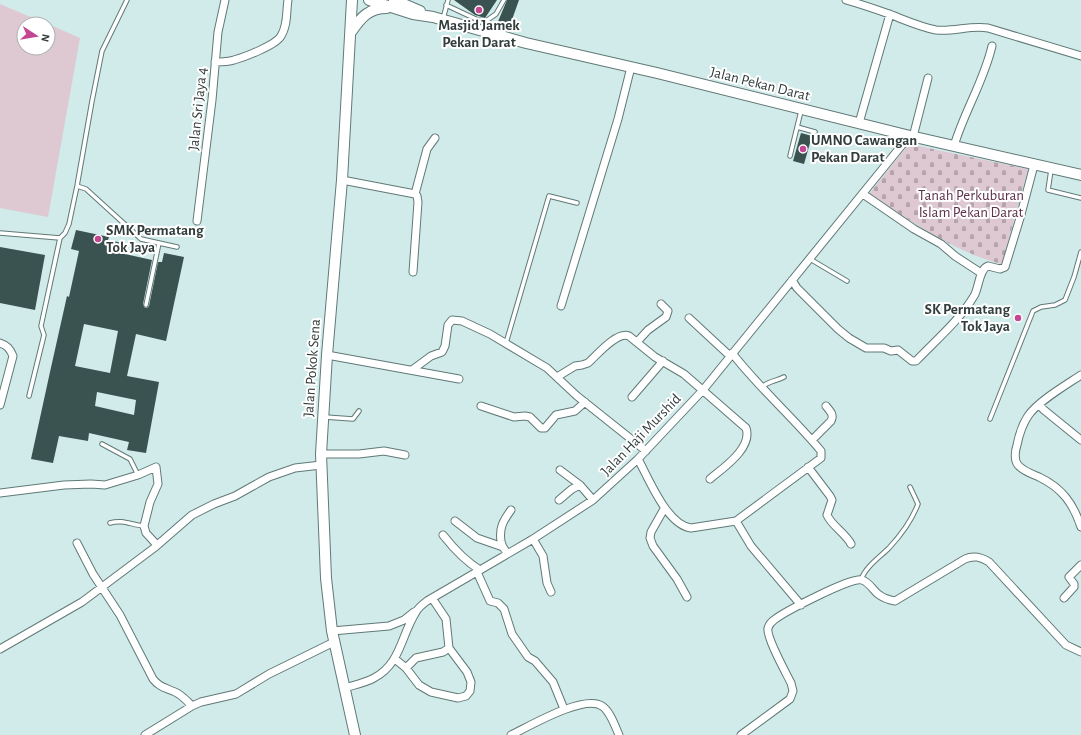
<svg xmlns="http://www.w3.org/2000/svg" width="1081" height="735" font-family="'Alegreya Sans',sans-serif">
  <style>
    .cemetery { fill: url(#cemetery-stones) }
    .pitch { fill: #dec9d3 }
    .building { fill: #3a5250; fill-rule: evenodd }
    .lines { fill: none; stroke-linecap: round; stroke-linejoin: round }
    .lane-casing { stroke: #607977; stroke-width: 5.5 }
    .street-casing { stroke: #607977; stroke-width: 9 }
    .secondary-casing { stroke: #607977; stroke-width: 12 }
    .lane { stroke: #fff; stroke-width: 3.5 }
    .street { stroke: #fff; stroke-width: 7 }
    .secondary { stroke: #fff; stroke-width: 10 }
    .poi-dot { fill: #c44692; stroke: #fff; stroke-width: 1.5 }
    .labels { text-anchor: middle; dominant-baseline: central; stroke-width: 4; stroke-linejoin: round; paint-order: stroke }
    .poi-label { font-size: 15px; font-weight: bold; fill: #323d3c; stroke: #fff; text-anchor: start }
    .street-label { font-size: 15px; fill: #323d3c; stroke: #fff }
    .park-label { font-size: 15px; fill: #5d3049; stroke: #fff }
  </style>
  <defs>
    <pattern id="cemetery-stones" width="16" height="16" patternUnits="userSpaceOnUse"><rect width="16" height="16" fill="#dec9d3"/><path d="M2 7V4a2 2 0 0 1 4 0v3zM10 15v-3a2 2 0 0 1 4 0v3z" fill="#b5a4ac"/></pattern>
  </defs>
  <rect width="100%" height="100%" fill="#d0ebe9"/>
  <path class="cemetery" d="M 909,144 L 1028,169 L 1002,264 C 953,252 912,221 869,194 Z"/>
  <path class="pitch" d="M 0,4 L 47,24 L 24,24 L 24,48 L 48,48 L 48,24 L 80,38 L 48,217 L 0,208 Z"/>
  <path class="building" d="M 454,0 L 497,0 L 485,18 L 475,15 Z
    M 507,0 L 519,0 L 509,28 L 497,24 Z
    M 801,133 L 812,136 L 804,164 L 793,161 Z
    M 76,230 L 109,237 L 108,240 L 127,244 L 125,254 L 152,260 L 143,304 L 145,308 L 147,308 L 149,306 L 158,262 L 162,262 L 164,253 L 184,257 L 166,341 L 136,334 L 127,376 L 159,382 L 146,453 L 127,450 L 129,442 L 89,433 L 88,441 L 59,436 L 53,463 L 31,459 L 50,372 L 67,296 L 69,297 L 79,251 L 71,249 ZM 84,324 L 118,331 L 110,373 L 75,366 ZM 97,392 L 136,400 L 134,415 L 95,406 Z
    M 0,247 L 45,255 L 35,310 L 0,303 Z"/>
  <g class="lines">
    <g class="lane-casing">
      <path id="lane" d="M 446,5 L 478,20 L 476,28
        M 443,19 L 448,0
        M 478,20 L 486,21 L 496,14 L 504,0
        M 797,127 L 815,132
        M 790,156 L 801,111
        M 1051,170 L 1048,190 L 1081,198
        M 77,186 L 86,189 L 141,239 L 177,247
        M 0,233 L 60,238
        M 810,259 L 847,281
        M 146,305 L 159,243
        M 506,343 L 549,196 L 577,203
        M 762,387 C 768,381 777,381 784,377
        M 29,396 L 44,335 L 41,326 L 60,238 L 65,233 L 69,224 L 77,186 L 92,101 L 102,51 L 127,0
        M 325,417 L 353,419 L 359,411
        M 990,419 L 1033,311 L 1041,307 L 1055,305 L 1065,300 L 1074,277 L 1081,252
        M 102,444 L 130,459 L 138,475
        M 110,523 C 123,519 131,525 144,526
        M 861,580 C 865,567 880,557 889,548 C 901,535 912,520 918,504 L 910,487"/>
    </g>
    <g class="street-casing">
      <path id="street" d="M 846,0 C 860,4 875,9 889,14 C 905,20 920,27 936,30 C 954,32 971,25 988,28 L 1081,56
        M 215,62 C 222,62 228,62 234,60 C 245,57 276,45 281,36 C 288,25 286,12 288,0
        M 859,123 L 890,14
        M 913,137 L 928,78
        M 954,146 C 964,112 984,81 992,46
        M 342,180 L 415,194
        M 863,194 L 914,229 L 941,244 L 955,256 L 981,273
        M 197,221 L 212,100 L 218,32 L 225,0
        M 413,272 L 418,202 L 417,196 L 415,194 L 427,149 L 435,138
        M 792,280 L 797,288 L 838,329 L 849,338 L 866,348 L 884,348 L 891,351 L 898,350 L 912,361 L 916,361 C 936,340 959,321 974,296 C 979,288 979,269 988,266 L 1000,269 L 1005,267 L 1020,218 L 1034,165
        M 561,306 L 618,119 L 631,67
        M 689,318 L 730,356
        M 637,342 L 648,330 L 666,317 L 668,311 L 661,304
        M 0,343 C 7,345 10,349 13,356 L 0,405
        M 327,355 L 459,379
        M 412,370 L 431,356 L 442,352 L 445,346 L 448,325 L 452,320 L 462,321 L 490,334 L 547,368 L 577,396 L 646,451
        M 1081,375 C 1066,385 1037,402 1028,416 C 1022,425 1019,435 1017,445 C 1015,451 1014,460 1018,465 C 1023,471 1032,474 1039,477 C 1062,488 1073,503 1081,527
        M 557,377 L 575,366 L 582,365 L 588,363 C 597,355 617,331 629,336 L 655,357 L 684,374 L 746,428 C 753,448 723,468 710,479
        M 632,397 L 663,361
        M 1039,405 L 1044,410 L 1081,440
        M 481,406 L 514,417 L 525,416 L 530,417 L 541,428 L 545,428 L 556,415 L 575,411 L 585,402
        M 812,440 L 831,421 C 834,415 831,412 826,406
        M 321,454 L 359,454 L 384,451 L 405,455
        M 638,459 C 649,479 667,525 691,528 L 736,521 L 821,458 L 821,451 C 793,417 759,388 732,353
        M 808,467 L 830,496 L 832,500 L 827,515 C 832,526 845,533 851,544
        M 560,470 L 580,485
        M 0,493 L 64,485 L 91,484 L 105,485 L 138,475 L 156,467 L 158,484 L 150,502 L 144,526 L 146,533 L 157,545
        M 559,500 L 572,489 L 580,485 L 593,500
        M 664,509 L 651,532 L 650,538 L 653,546 L 677,579 L 687,597
        M 455,521 L 477,538 L 503,547
        M 736,521 L 751,546 L 801,605
        M 443,535 C 454,549 465,561 480,570
        M 533,539 L 543,556 L 547,583 L 551,592
        M 77,543 L 93,574 L 120,615 L 153,679 C 159,687 166,688 175,692 C 182,695 187,701 192,706
        M 505,550 C 502,547 502,545 501,541 C 499,528 503,521 511,510
        M 477,572 L 490,601 L 498,603 L 504,609 L 512,634 L 528,657 L 535,661 L 553,682 L 564,709
        M 1064,598 L 1074,587 L 1074,584 L 1069,577 L 1081,565
        M 332,631 L 389,626 L 404,620 L 414,612
        M 0,649 L 82,602 L 154,548 L 192,515 L 214,504 L 235,496 L 269,477 L 295,468 L 321,465
        M 395,659 L 406,668 L 419,685 L 431,692 L 458,698 L 466,696 L 470,691 L 471,682 L 467,672 L 449,648 L 446,619 L 432,598
        M 406,668 L 416,658 L 443,652 L 449,648
        M 344,688 C 354,685 365,683 374,678 C 401,664 401,635 416,612 C 418,608 423,604 427,601 L 533,539 L 593,500 L 638,459 L 703,390 L 902,145 L 906,135
        M 145,735 L 192,706 L 201,702 L 236,694 L 269,674 L 334,642
        M 511,735 C 530,726 584,694 602,706 C 610,711 615,726 619,735
        M 741,735 L 790,699 L 793,691 L 791,683 C 786,673 766,637 768,628 C 769,625 771,622 774,620 C 784,612 851,577 862,580 C 869,582 873,590 878,594 C 883,598 889,600 895,601 L 965,559 C 974,555 981,557 989,562 L 1066,645 L 1081,652"/>
    </g>
    <g class="secondary-casing">
      <path id="secondary" d="M 352,0 L 342,180 L 327,355 L 321,454 L 326,578 L 332,631 L 355,735
        M 369,0 L 413,14 L 433,17 L 526,43 L 657,73 L 906,135 L 1081,175
        M 394,0 L 420,11
        M 351,32 C 361,17 369,8 387,8"/>
    </g>
    <use href="#lane" class="lane"/>
    <use href="#street" class="street"/>
    <use href="#secondary" class="secondary"/>
  </g>
  <g class="poi-dot">
    <circle cx="479" cy="10" r="4"/>
    <circle cx="803" cy="149" r="4"/>
    <circle cx="98" cy="239" r="4"/>
    <circle cx="1018" cy="318" r="4"/>
  </g>
  <g class="labels">
    <g class="poi-label">
      <text x="479" y="25" text-anchor="middle">Masjid Jamek<tspan x="479" dy="17">Pekan Darat</tspan></text>
      <text x="811" y="140">UMNO Cawangan<tspan x="811" dy="17">Pekan Darat</tspan></text>
      <text x="106" y="230">SMK Permatang<tspan x="106" dy="17">Tok Jaya</tspan></text>
      <text x="1010" y="309" text-anchor="end">SK Permatang<tspan x="1010" dy="17">Tok Jaya</tspan></text>
    </g>
    <g class="street-label">
      <text transform="translate(760 84) rotate(14)">Jalan Pekan Darat</text>
      <text transform="translate(198 109) rotate(-84)">Jalan Sri Jaya 4</text>
      <text transform="translate(312 368) rotate(-86)">Jalan Pokok Sena</text>
      <text transform="translate(641 435) rotate(-46)">Jalan Haji Murshid</text>
    </g>
    <g class="park-label">
      <text x="971" y="195">Tanah Perkuburan<tspan x="971" dy="17">Islam Pekan Darat</tspan></text>
    </g>
  </g>
  <g transform="translate(36 36) rotate(102)"><circle r="19" fill="#ffffff" stroke="#adb1b1"/>
  <path d="M0-3L7 15L0 10L-7 15Z" fill="#c44692"/>
  <text y="-6" font-size="11" font-weight="bold" text-anchor="middle" fill="#323d3c">N</text>
  </g>
</svg>
